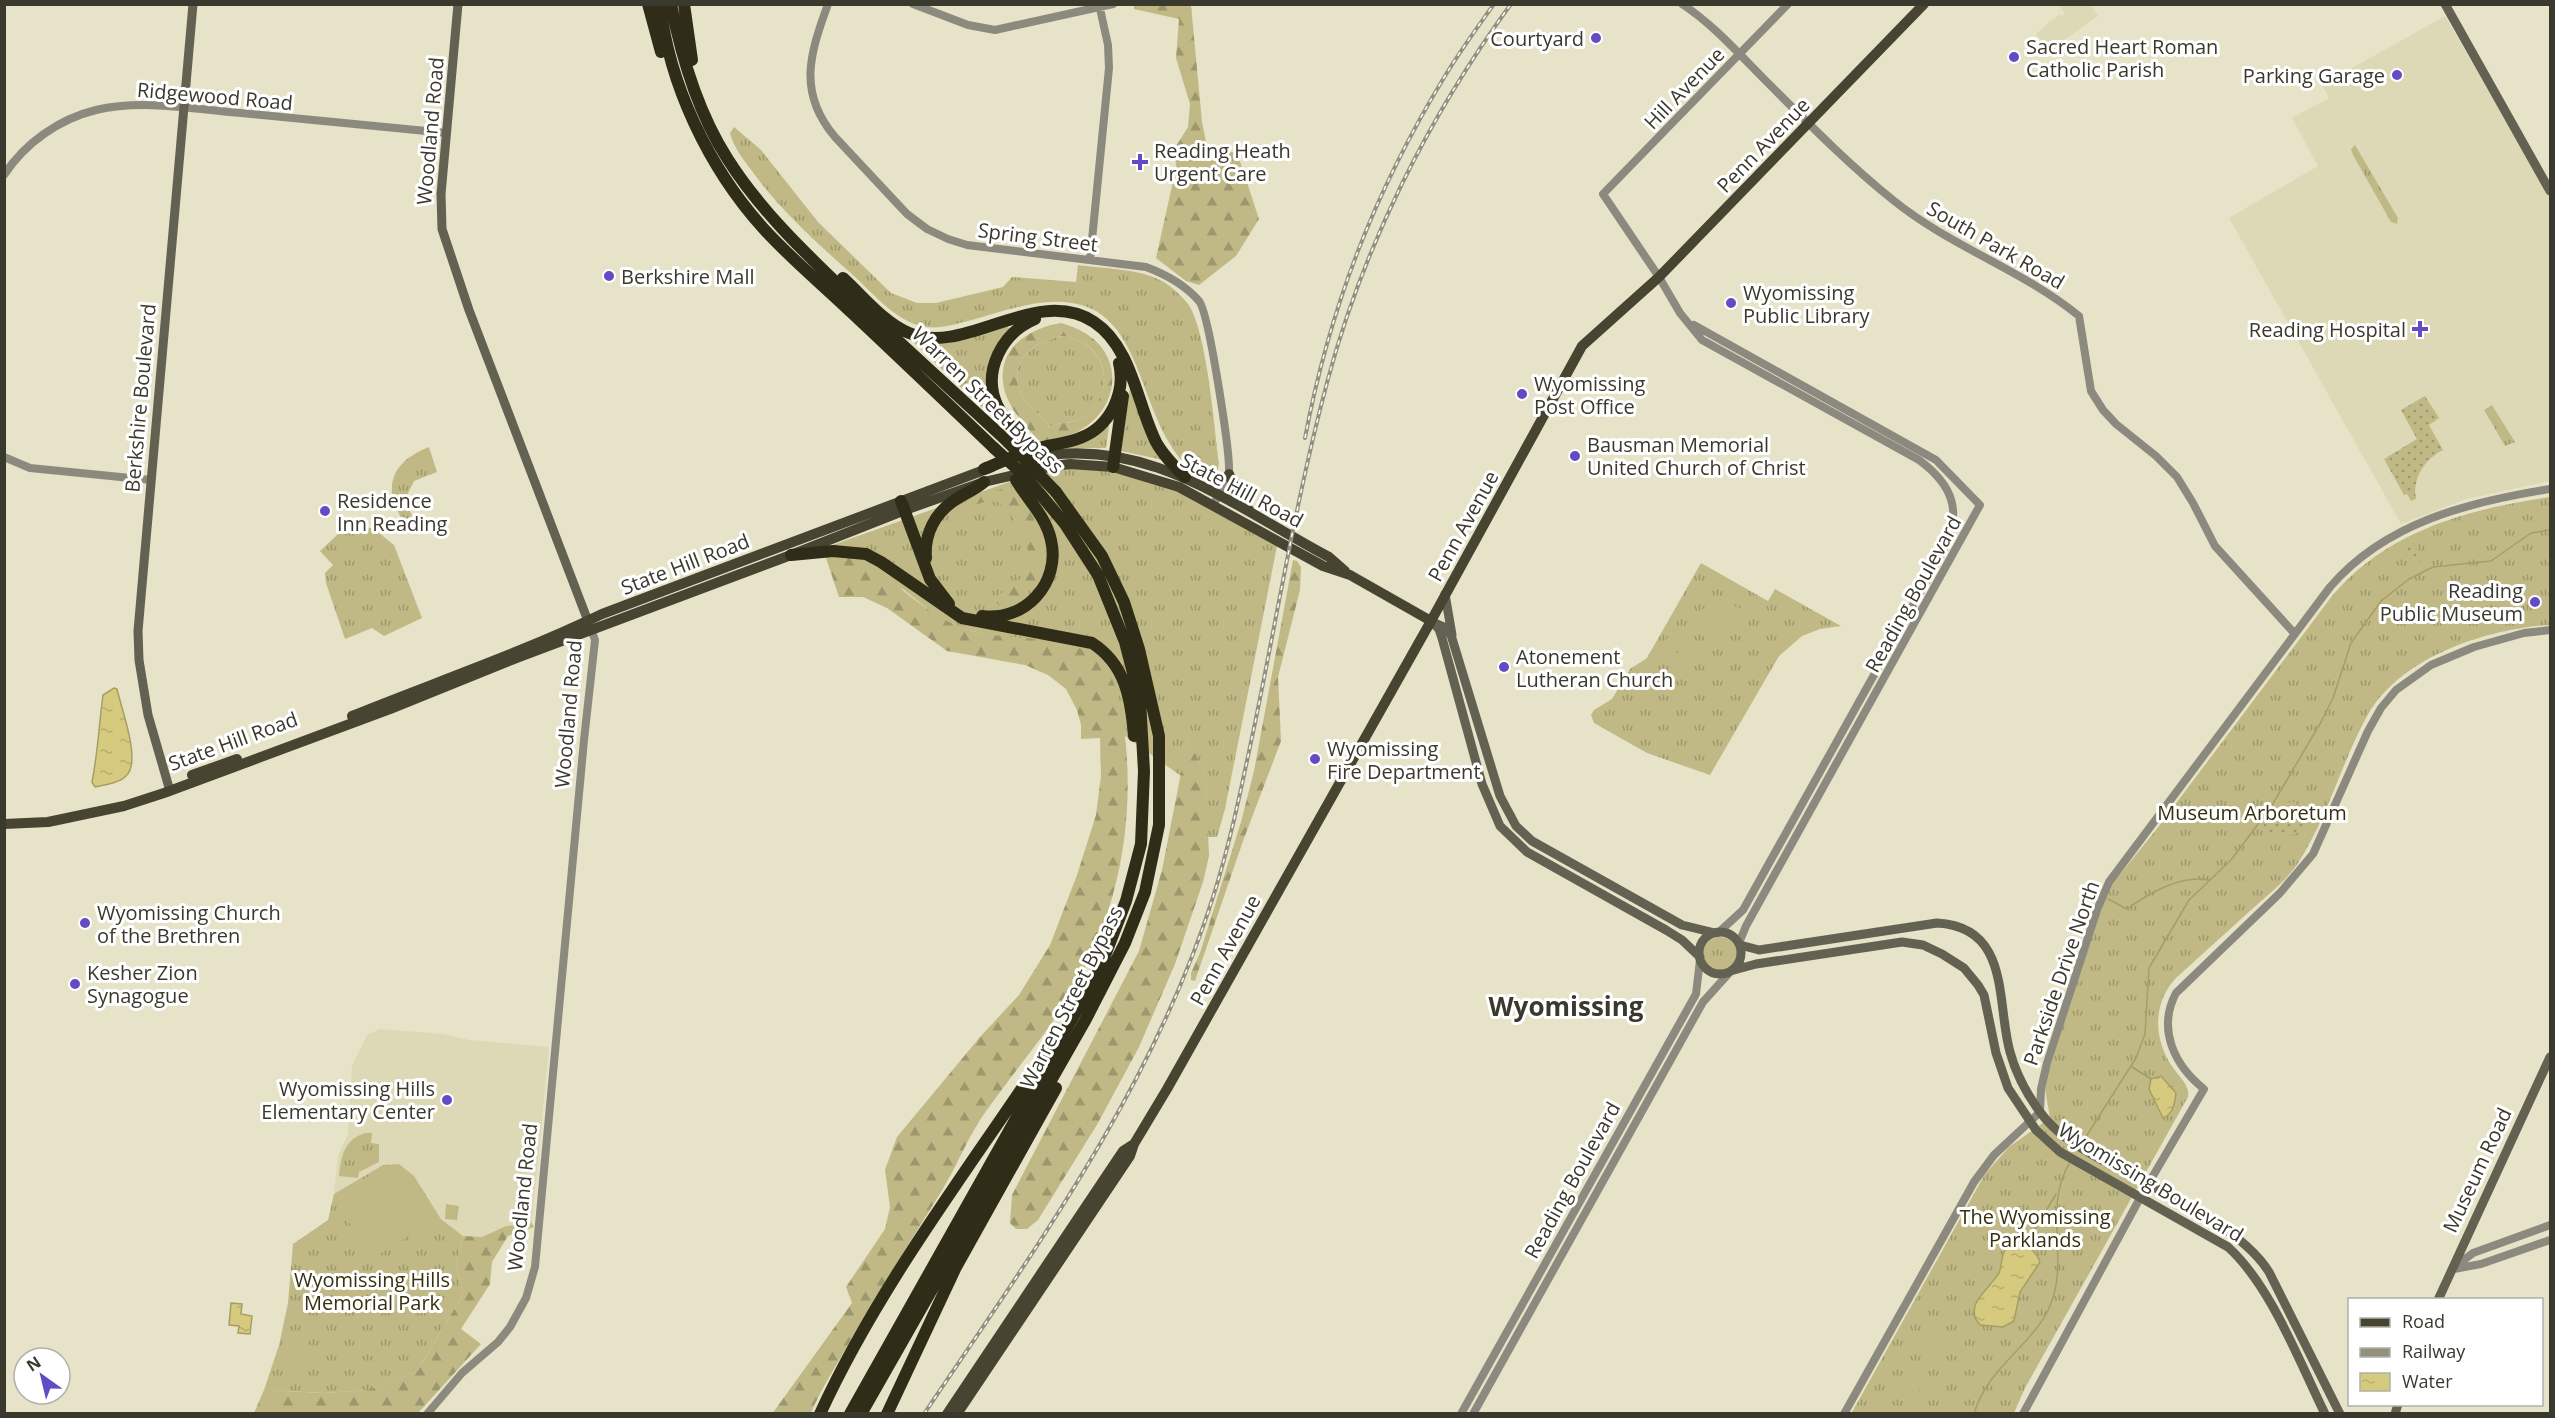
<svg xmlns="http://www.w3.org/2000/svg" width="2555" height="1418" font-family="'Open Sans',sans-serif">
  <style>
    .built { fill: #ddd9b6 }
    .grass { fill: url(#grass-tufts) }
    .forest { fill: url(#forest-firs); fill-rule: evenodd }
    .garden { fill: url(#garden-dots) }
    .pitch { fill: #c0b985 }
    .water { fill: url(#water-ripples); stroke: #a69e65; stroke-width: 1.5 }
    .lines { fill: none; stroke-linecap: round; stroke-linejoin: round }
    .stream { stroke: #a69e65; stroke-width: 1.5 }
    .tertiary { stroke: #8c8a7f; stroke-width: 8 }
    .secondary { stroke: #636151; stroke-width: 9 }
    .primary { stroke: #474431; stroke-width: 10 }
    .motorway { stroke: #2f2c17; stroke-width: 12 }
    .rail-casing { stroke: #93917e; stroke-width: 4 }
    .rail { stroke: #fff; stroke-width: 1.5; stroke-dasharray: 4.5; stroke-linecap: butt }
    .motorway-bridge { stroke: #2f2c17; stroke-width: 12 }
    .poi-dot { fill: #624bc3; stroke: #fff; stroke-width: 2 }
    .labels { text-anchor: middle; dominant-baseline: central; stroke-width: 6; stroke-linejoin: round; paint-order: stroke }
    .poi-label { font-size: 20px; fill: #3a392e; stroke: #fff; text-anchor: start }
    .street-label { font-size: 20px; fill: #3a392e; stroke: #fff }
    .park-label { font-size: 20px; fill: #35300e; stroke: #fff }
    .district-label { font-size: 26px; font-weight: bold; fill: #3a392e; stroke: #fff }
  </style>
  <defs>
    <pattern id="grass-tufts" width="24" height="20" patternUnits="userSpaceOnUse" patternTransform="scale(1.5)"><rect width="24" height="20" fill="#c0b985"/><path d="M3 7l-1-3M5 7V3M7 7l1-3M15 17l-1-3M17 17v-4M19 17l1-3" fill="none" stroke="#9d976d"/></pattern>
    <pattern id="forest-firs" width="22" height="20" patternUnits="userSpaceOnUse" patternTransform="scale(1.5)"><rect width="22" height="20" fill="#c0b985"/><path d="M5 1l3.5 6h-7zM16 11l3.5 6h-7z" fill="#9d976d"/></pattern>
    <pattern id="garden-dots" width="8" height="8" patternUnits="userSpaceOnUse" patternTransform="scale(1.5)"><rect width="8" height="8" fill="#c0b985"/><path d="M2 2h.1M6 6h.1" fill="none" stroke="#9d976d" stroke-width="1.8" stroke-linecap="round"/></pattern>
    <pattern id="water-ripples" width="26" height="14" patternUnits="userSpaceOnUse" patternTransform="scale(1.5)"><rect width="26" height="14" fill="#d5ca7d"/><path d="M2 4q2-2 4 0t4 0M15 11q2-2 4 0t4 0" fill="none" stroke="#b8ae6c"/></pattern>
  </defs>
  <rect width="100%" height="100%" fill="#e6e3c8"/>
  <path class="built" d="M 2059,5 L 2091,5 L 2098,16 L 2049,51 L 2036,34 L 2051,20 L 2052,21 L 2060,14 L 2062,16 L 2065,13 Z
    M 2445,16 L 2550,198 L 2550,481 L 2466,499 L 2401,524 L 2229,218 L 2318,166 L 2292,118 L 2329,98 L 2322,85 Z
    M 380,1029 L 443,1034 L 469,1040 L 549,1047 L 532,1223 L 506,1226 L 482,1237 L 463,1236 L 441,1219 L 414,1176 L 398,1164 L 383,1165 L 334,1194 L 338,1156 L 348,1134 L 352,1065 L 367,1035 Z"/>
  <path class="grass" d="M 734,127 L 761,150 L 818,222 L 891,293 L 917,303 L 936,303 L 1003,287 L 1012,277 L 1076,282 L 1078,265 C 1104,269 1136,268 1160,280 C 1170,285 1181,295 1188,304 C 1207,331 1214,426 1219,463 L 1217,475 L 1205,479 C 1141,444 1150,337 1092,309 C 1053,291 1006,311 968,321 C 955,324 941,329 927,327 C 898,324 874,294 854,276 C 817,243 781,211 752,171 C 743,159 734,148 730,133 Z
    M 2355,145 L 2398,218 L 2397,224 L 2391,222 L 2353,155 L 2351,149 Z
    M 1007,325 L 1010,330 L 992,361 L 1003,425 L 988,413 L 908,337 Z
    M 1062,336 C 1105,340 1120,392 1084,417 C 1072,425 1061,421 1049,427 C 1043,416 1031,410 1024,399 C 1004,366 1031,341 1062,336 Z
    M 1130,387 L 1163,460 L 1121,451 Z
    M 2492,405 L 2515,442 L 2505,446 L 2484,410 Z
    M 1105,426 L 1109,426 L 1106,448 L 1062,448 Z
    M 429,447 L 437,472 L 414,481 L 408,493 L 410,499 L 406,501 L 412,516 L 402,521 C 399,512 392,502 392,493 C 390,468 409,455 429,447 Z
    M 1090,468 L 1123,474 L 1173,489 L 1277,546 L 1225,809 L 1217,837 L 1207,837 L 1206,777 L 1188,738 L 1181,776 L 1125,736 L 1117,692 L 1076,647 L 984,634 L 961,628 L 934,614 L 904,590 L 835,557 L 826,558 L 830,546 L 1009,482 L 1057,469 Z
    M 2550,497 L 2550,625 C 2486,629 2399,657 2366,718 C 2340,766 2327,820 2296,866 C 2284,883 2266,896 2251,910 C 2226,933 2201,955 2176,978 C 2152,1004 2153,1040 2174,1069 C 2180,1078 2190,1085 2188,1097 L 2025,1388 L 2014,1413 L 1851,1414 L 1985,1174 L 2009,1147 L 2050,1118 L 2045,1089 L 2049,1069 L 2098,917 L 2112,884 L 2156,830 L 2332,596 C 2388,530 2469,509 2550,497 Z
    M 350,523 L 374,529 L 394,545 L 422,618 L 384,636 L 372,628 L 345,639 L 326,583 L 325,573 L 333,565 L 320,551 Z
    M 1701,563 L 1768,601 L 1775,589 L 1841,626 L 1820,629 L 1802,636 L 1779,656 L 1710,775 L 1647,753 L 1594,723 L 1591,715 L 1594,710 L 1612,699 L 1630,669 L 1647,658 Z
    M1703 954a17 17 0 1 1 34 0a17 17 0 1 1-34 0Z
    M 365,1133 L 372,1133 L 371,1143 L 379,1144 L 379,1162 L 359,1172 L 358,1178 L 339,1176 C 341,1156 344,1140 365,1133 Z
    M 399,1164 L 414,1176 L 441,1219 L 463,1236 L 456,1265 L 463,1294 L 417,1372 L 369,1390 L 324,1393 L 264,1390 L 279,1345 L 288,1303 L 293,1244 L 328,1220 L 334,1194 L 383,1165 Z
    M 446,1204 L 459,1206 L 457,1220 L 445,1219 Z"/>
  <path class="forest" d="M 1134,5 L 1191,5 L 1202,122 L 1208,152 L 1237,152 L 1259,219 L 1236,256 L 1199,285 L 1186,281 L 1156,258 L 1176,168 L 1175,148 L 1188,127 L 1190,104 L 1176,58 L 1179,19 L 1134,9 Z
    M 1061,323 C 1144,345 1119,440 1039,441 C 1025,425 1005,405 1003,382 C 999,346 1031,328 1061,323 ZM 1062,336 C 1105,340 1120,391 1084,417 C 1072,425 1061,421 1049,427 C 1043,416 1031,410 1024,399 C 1004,366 1031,341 1062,336 Z
    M 1013,486 C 1022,500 1034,515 1039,531 C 1051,564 1036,599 1000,606 L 995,601 C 999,591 1009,590 1016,583 C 1043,555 1020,523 998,502 L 987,501 L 957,511 L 954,508 L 977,496 Z
    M 835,557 C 841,557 847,557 853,558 C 863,560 874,569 882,575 C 908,593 933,617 963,628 C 999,642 1066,633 1095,657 C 1120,677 1123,716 1126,746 C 1134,836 1114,924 1066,1002 C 1040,1042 1009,1078 982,1117 C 966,1141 956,1168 941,1192 C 910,1242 878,1292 849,1343 C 836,1366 821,1389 811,1413 L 772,1414 L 852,1303 L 846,1287 L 885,1229 L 890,1207 L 885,1170 L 897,1137 L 980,1037 L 1019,995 L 1050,945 L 1077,875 L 1096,815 L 1101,776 L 1100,738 L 1081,739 L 1081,725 L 1077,710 L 1066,689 L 1048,675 L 1025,665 L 947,651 L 887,608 L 863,597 L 839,597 L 826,558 Z
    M 1293,560 L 1297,561 L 1301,567 L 1300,590 L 1278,677 L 1281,741 L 1243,841 L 1195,981 L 1191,980 L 1191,973 L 1200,953 L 1241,822 L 1254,771 Z
    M 1188,737 L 1206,777 L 1209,856 L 1203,882 L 1175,964 L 1139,1047 L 1098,1123 L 1038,1220 L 1027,1229 L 1016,1229 L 1010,1223 L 1012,1195 L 1139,951 L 1162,870 Z
    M 532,1223 L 534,1227 L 508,1236 L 492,1262 L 490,1284 L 461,1329 L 481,1344 L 418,1413 L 254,1413 L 264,1390 L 324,1393 L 368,1390 L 417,1372 L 463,1294 L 456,1265 L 463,1236 L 482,1237 L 506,1226 Z"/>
  <path class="garden" d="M 2425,396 L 2439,418 L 2429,425 L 2443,450 C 2425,459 2412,478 2416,499 L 2411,501 L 2407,494 L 2404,495 L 2384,459 L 2417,439 L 2401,410 Z
    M 2413,542 L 2423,559 L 2413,565 L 2402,548 Z
    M 2291,801 L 2312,813 C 2306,837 2281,842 2261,830 L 2273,808 Z"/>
  <path class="pitch" d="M 1726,603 L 1743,609 L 1723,646 L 1687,628 L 1704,608 Z
    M 1672,630 L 1683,636 L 1672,656 L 1661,649 Z
    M 1686,638 L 1697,645 L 1686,664 L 1675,657 Z
    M 398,1166 L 414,1177 L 439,1218 L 369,1260 L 335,1196 L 384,1167 Z
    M 1936,1323 L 1954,1334 L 1949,1342 L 1931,1331 Z
    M 1930,1334 L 1948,1345 L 1942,1353 L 1925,1342 Z
    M 293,1340 L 318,1347 L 310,1372 L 285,1364 Z
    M 1923,1345 L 1941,1356 L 1935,1364 L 1918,1353 Z
    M 1911,1363 L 1929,1374 L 1924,1382 L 1906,1371 Z
    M 1905,1373 L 1922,1385 L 1917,1393 L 1899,1382 Z
    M 1897,1384 L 1915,1396 L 1910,1404 L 1892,1393 Z"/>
  <path class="water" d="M 114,688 L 117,689 C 121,708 142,762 126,776 C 119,783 105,785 95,787 L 92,782 C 98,752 99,724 103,695 Z
    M 2161,1076 L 2176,1093 C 2175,1102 2173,1115 2163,1118 L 2149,1089 L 2151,1079 Z
    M 2017,1243 C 2027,1245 2037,1252 2040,1262 L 2020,1292 L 2014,1321 L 2003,1327 L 1980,1325 C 1962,1305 1990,1289 1999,1273 C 2002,1266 2001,1257 2005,1250 Z
    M 231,1303 L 242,1304 L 241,1314 L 252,1316 L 250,1334 L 238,1333 L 239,1326 L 229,1325 Z"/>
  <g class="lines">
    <path class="stream" d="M 2108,899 L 2127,909 C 2151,892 2180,875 2210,880
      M 2132,1067 L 2151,1079
      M 2082,1143 L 2136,1058 L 2145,1034 L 2149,968 L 2189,900 L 2231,860 L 2271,807 L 2321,722 L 2333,698 L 2351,643 L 2381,601 L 2409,579 L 2433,567 L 2491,561 L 2531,533 L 2550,530
      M 2027,1248 L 2034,1231 L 2056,1194
      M 1974,1414 C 1986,1369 2034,1344 2050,1306 C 2070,1259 2042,1208 2070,1162"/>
    <path class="tertiary" d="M 828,4 C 810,54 797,92 835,137 L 907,214 L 927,229 L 948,239 L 967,245 L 1146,267 C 1165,274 1185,285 1199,301 C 1209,313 1230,452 1229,472 C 1228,482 1218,496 1213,505
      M 913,4 L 968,25 L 995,30 L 1113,4
      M 1682,4 C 1714,25 1739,54 1766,81 C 1807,122 1848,164 1893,200 C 1951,247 2021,269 2079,316 L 2091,391 L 2103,410 L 2116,424 L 2156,456 L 2177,477 L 2193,503 L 2215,546 L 2295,634
      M 4,175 C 25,143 59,119 96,110 C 142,99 194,109 241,113 C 310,120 378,126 447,133
      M 1090,260 L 1109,68 L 1108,45 L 1099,4
      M 1694,325 L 1936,460 L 1980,505 L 1746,926 L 1739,943
      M 4,457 L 30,468 L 151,480
      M 1718,933 L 1743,910 L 1943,551 C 1963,512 1953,485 1919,460 L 1702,340 L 1680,313 L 1659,277 L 1603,194 L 1788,4
      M 2453,1268 L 2473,1253 L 2550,1225
      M 2454,1269 L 2481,1264 L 2550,1240
      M 427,1414 L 462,1373 L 498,1342 L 510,1327 L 526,1298 L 535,1267 L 584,740 L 595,640 L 590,626
      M 1461,1414 L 1696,994 L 1700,960
      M 1473,1414 L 1703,1002 L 1730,972
      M 1844,1414 L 1974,1182 L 1994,1155 L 2040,1112 L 2041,1089 L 2047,1063 L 2097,910 L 2109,882 L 2330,587 C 2386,522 2469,502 2550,489
      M 2023,1414 L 2140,1198 L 2204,1089 C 2174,1065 2157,1029 2176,993 L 2280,893 L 2313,854 L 2368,731 L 2381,708 L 2396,690 L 2431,665 L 2474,647 L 2524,633 L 2550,630"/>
    <path class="secondary" d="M 458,4 L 441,194 L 442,229 L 469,310 L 588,621
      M 2445,4 L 2550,191
      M 1445,594 L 1452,635
      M 1431,621 L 1439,629 L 1442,638 L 1482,784 L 1500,826 L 1527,852 L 1666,930 L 1682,940 L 1700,957
      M 1435,623 L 1444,627 L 1451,635 L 1500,796 L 1516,826 L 1532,841 L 1682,925 L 1715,933
      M 170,791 L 148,715 L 139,660 L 138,631 L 193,4
      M1699 953a21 21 0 1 1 42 0a21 21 0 1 1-42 0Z
      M 1740,945 L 1759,950 L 1937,923 C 2011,927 1996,1002 2010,1052 C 2016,1074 2026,1093 2040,1112 C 2057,1135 2080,1148 2104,1161 C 2153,1188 2240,1225 2269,1272 L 2340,1414
      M 1734,970 L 1756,964 L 1902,942 L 1923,945 L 1942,954 L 1964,968 L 1978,985 L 1984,995 L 1996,1053 L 2008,1088 L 2036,1130 L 2060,1152 L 2228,1247 C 2271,1286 2299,1361 2325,1414
      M 2438,1300 L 2550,1057
      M 2395,1414 L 2398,1404"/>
    <path class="primary" d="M 1028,459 C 1143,432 1233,506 1329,557 L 1345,571
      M 1229,474 L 1239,498 L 1249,510
      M 352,716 C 436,682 521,653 602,614 L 992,467
      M 192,775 L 237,759
      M 4,824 L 48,822 L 124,806 L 164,793 L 390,709 L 519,657 L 791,555 L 905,510 L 984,482 L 1054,466 L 1070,464 L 1113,467 L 1179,487 L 1323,566 L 1350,575 L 1431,621
      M 947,1414 L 1123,1151 L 1134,1144
      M 957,1414 L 1130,1156 L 1134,1144 L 1167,1089 L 1431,621 L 1582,346 L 1659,277 L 1924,4"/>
    <path class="motorway" d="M 648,4 L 661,52
      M 660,4 C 669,85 709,168 763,228 C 790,258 823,285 852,313 C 900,358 947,403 994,448
      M 671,4 C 681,55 699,114 727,158 C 759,209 804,252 848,294 C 901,344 955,393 1008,442
      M 684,4 L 692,60
      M 843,278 C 863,296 884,323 909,333 C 966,357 1036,284 1094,322 C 1132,347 1137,404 1156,442 C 1163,455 1174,466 1185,477
      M 1024,444 C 1015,431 1004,419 997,405 C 982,371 1002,333 1035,319
      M 1113,467 L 1123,396
      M 984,469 C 1001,462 1018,454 1035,449 C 1050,444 1066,444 1080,438 C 1110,427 1126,393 1119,363
      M 901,501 L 930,579 L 949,604
      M 791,555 L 833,551 L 866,554 L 881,562 L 962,618 L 1092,643 C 1125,664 1131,698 1134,736
      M 926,558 C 924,534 935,513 955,500 C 965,493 975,490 984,482
      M 982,616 C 1025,622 1061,583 1051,540 C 1046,517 1028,500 1016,480
      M 820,1414 C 881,1281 973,1164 1053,1042
      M 850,1414 L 1099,971 L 1126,901 L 1141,844 L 1144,771 L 1140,700 L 1125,642 L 1098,575 L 1065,524 L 1026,477
      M 861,1414 L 1086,1019 L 1125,943 L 1145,892 L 1159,825 L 1159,736 L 1139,649 L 1124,602 L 1102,556 L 1056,492
      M 887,1414 L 956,1267 L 1056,1088"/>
    <g class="rail-casing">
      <path id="rail" d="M 1305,438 C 1330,306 1375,191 1445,76 C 1460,51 1477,28 1494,4
        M 924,1414 C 1035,1249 1154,1086 1214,894 C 1231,840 1242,784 1254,728 C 1278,612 1297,494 1328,379 C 1364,245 1429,116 1511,4"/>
    </g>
    <use href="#rail" class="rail"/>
    <path class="motorway-bridge" d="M 1008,442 L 1056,492
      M 1024,444 L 1039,466
      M 994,448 L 1026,477"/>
  </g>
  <g class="poi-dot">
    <circle cx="1596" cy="38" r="6"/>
    <circle cx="2014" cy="57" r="6"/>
    <circle cx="2397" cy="75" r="6"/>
    <path d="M1137 153h6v6h6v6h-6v6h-6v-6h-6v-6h6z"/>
    <circle cx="609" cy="276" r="6"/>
    <circle cx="1731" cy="303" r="6"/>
    <path d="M2417 320h6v6h6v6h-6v6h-6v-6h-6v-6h6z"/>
    <circle cx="1522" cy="394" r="6"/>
    <circle cx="1575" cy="456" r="6"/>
    <circle cx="325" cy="511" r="6"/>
    <circle cx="2535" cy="602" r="6"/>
    <circle cx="1504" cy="667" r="6"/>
    <circle cx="1315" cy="759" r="6"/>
    <circle cx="85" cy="923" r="6"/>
    <circle cx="75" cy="984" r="6"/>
    <circle cx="447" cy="1100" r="6"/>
  </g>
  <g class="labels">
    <g class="poi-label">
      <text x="1584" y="38" text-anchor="end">Courtyard</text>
      <text x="2026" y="46">Sacred Heart Roman<tspan x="2026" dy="23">Catholic Parish</tspan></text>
      <text x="2385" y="75" text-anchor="end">Parking Garage</text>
      <text x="1154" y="150">Reading Heath<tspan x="1154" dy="23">Urgent Care</tspan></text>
      <text x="621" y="276">Berkshire Mall</text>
      <text x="1743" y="292">Wyomissing<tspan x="1743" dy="23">Public Library</tspan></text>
      <text x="2406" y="329" text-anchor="end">Reading Hospital</text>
      <text x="1534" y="383">Wyomissing<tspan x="1534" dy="23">Post Office</tspan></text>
      <text x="1587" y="444">Bausman Memorial<tspan x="1587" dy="23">United Church of Christ</tspan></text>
      <text x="337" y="500">Residence<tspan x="337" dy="23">Inn Reading</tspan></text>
      <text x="2523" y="590" text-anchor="end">Reading<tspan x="2523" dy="23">Public Museum</tspan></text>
      <text x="1516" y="656">Atonement<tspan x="1516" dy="23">Lutheran Church</tspan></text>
      <text x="1327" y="748">Wyomissing<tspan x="1327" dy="23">Fire Department</tspan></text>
      <text x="97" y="912">Wyomissing Church<tspan x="97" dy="23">of the Brethren</tspan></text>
      <text x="87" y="972">Kesher Zion<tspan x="87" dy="23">Synagogue</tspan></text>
      <text x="435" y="1088" text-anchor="end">Wyomissing Hills<tspan x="435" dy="23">Elementary Center</tspan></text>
    </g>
    <g class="street-label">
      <text transform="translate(1684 88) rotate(-46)">Hill Avenue</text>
      <text transform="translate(215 96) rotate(5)">Ridgewood Road</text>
      <text transform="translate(430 131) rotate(-85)">Woodland Road</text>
      <text transform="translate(1763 145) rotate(-46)">Penn Avenue</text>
      <text transform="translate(1038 237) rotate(7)">Spring Street</text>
      <text transform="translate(1996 245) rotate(30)">South Park Road</text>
      <text transform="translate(140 398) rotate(-85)">Berkshire Boulevard</text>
      <text transform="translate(988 400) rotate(44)">Warren Street Bypass</text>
      <text transform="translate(1242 490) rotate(28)">State Hill Road</text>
      <text transform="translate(1463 526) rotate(-61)">Penn Avenue</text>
      <text transform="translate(685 564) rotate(-21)">State Hill Road</text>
      <text transform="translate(1913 594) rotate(-61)">Reading Boulevard</text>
      <text transform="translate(568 714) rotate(-85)">Woodland Road</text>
      <text transform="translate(233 741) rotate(-20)">State Hill Road</text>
      <text transform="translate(1225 950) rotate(-61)">Penn Avenue</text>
      <text transform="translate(2061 973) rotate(-71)">Parkside Drive North</text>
      <text transform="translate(1071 997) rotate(-63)">Warren Street Bypass</text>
      <text transform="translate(2477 1170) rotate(-65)">Museum Road</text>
      <text transform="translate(1572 1180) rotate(-61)">Reading Boulevard</text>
      <text transform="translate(2151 1182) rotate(31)">Wyomissing Boulevard</text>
      <text transform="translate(522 1197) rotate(-84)">Woodland Road</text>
    </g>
    <g class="park-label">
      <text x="2252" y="812">Museum Arboretum</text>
      <text x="2035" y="1216">The Wyomissing<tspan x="2035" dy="23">Parklands</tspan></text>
      <text x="372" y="1279">Wyomissing Hills<tspan x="372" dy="23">Memorial Park</tspan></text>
    </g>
    <g class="district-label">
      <text x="1566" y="1006">Wyomissing</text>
    </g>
  </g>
  <rect width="2555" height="1418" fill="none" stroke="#3a392e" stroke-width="12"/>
  <rect x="2348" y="1298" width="195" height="108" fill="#ffffff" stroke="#b0b0ab" stroke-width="1.5"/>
  <rect x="2360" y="1318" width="30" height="9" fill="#474431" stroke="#b0b0ab" stroke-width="1.5"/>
  <text x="2402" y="1328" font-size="18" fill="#3a392e">Road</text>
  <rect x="2360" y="1348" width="30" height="9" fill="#93917e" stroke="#b0b0ab" stroke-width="1.5"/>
  <text x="2402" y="1358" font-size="18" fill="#3a392e">Railway</text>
  <rect x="2360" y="1373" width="30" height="18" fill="url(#water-ripples)" stroke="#b0b0ab" stroke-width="1.5"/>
  <text x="2402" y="1388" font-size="18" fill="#3a392e">Water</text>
  <g transform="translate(42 1376) rotate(326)"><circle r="28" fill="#ffffff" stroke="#b0b0ab" stroke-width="1.5"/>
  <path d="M0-4.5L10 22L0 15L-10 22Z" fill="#624bc3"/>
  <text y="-9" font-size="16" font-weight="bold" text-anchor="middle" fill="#3a392e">N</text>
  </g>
</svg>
